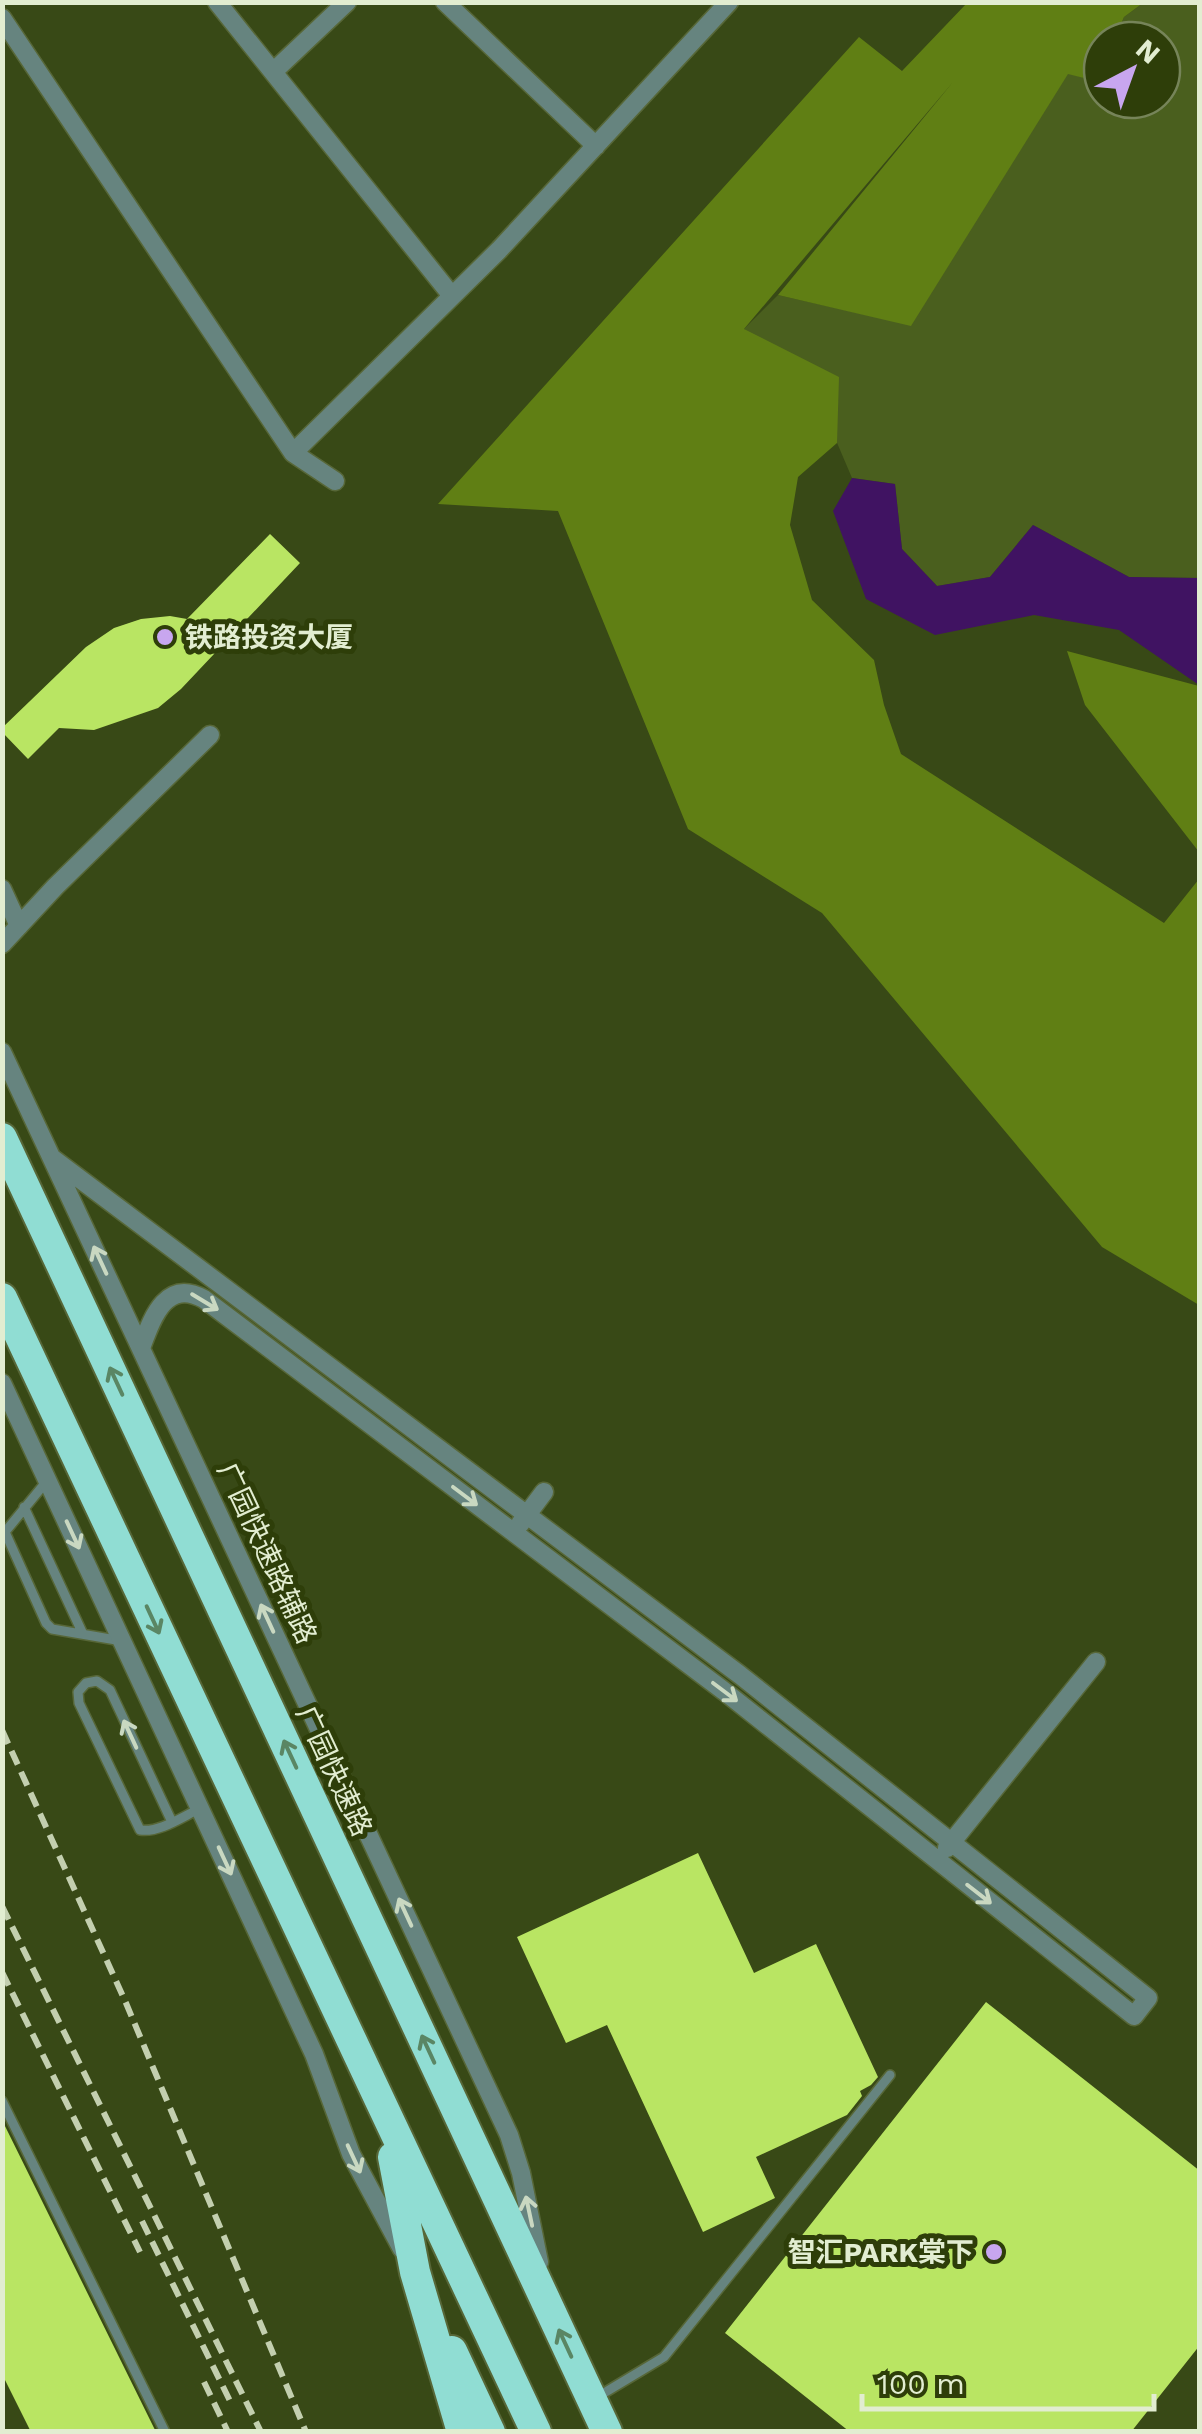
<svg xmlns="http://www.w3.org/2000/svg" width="1202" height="2434" font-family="'Work Sans','Noto Sans SC',sans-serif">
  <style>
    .green { fill: #4a5f1e }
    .forest { fill: #607f14 }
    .water { fill: #401362 }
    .building { fill: #b9e563 }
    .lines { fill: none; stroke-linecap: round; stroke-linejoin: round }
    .lane-casing { stroke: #576738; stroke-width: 12 }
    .street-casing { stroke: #576738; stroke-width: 21 }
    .highway-casing { stroke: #576738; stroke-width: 34 }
    .lane { stroke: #66847f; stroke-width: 9 }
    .street { stroke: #66847f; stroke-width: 18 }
    .highway { stroke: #90ddd3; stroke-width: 30 }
    .rail { stroke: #c3cfaf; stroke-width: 6; stroke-dasharray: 15 8; stroke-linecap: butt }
    .oneway { stroke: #c9d8c1 }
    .oneway2 { stroke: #5a8664 }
    .poi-dot { fill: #c8a6ef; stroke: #2e3e09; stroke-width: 4 }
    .labels { text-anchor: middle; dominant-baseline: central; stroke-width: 10; stroke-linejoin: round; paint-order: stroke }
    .poi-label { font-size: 28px; font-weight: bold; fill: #e2edd1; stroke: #2e3e09; text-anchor: start }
    .street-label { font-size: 28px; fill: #e2edd1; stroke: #2e3e09 }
  </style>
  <rect width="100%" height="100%" fill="#384916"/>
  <path class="green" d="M 1143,3 L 1199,3 L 1199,578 L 1129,577 L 1033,525 L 990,577 L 937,586 L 902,549 L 895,484 L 852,478 L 832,431 L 744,329 L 778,295 L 911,325 L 1068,73 L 1096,81 L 1102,68 L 1102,100 L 1162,100 L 1162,40 L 1114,40 L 1124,17 Z"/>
  <path class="forest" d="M 967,3 L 1143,3 L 1124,17 L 1114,40 L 1102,40 L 1102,68 L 1096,81 L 1068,74 L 911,326 L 778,295 L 953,82 L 744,329 L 839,377 L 837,443 L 798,477 L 790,525 L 812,600 L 874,660 L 884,705 L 901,754 L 1164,923 L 1199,879 L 1199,1305 L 1102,1247 L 822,913 L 688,829 L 558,511 L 438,504 L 859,37 L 902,71 Z
    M 1067,651 L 1199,686 L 1199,852 L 1085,705 Z"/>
  <path class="water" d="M 852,478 L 895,484 L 902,549 L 937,586 L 990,577 L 1033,525 L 1129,577 L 1199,578 L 1199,685 L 1119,630 L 1034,615 L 935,635 L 866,599 L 833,511 Z"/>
  <path class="building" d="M 270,534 L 300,563 L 181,689 L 158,708 L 94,730 L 59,728 L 28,759 L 2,732 L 2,728 L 86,647 L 114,628 L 141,619 L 170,616 L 187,619 Z
    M 698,1853 L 754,1973 L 816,1944 L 878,2077 L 871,2085 L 860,2091 L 862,2096 L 847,2115 L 756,2157 L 775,2198 L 703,2232 L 607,2025 L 566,2043 L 517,1937 Z
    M 986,2002 L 1200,2171 L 1200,2345 L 1131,2432 L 850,2432 L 725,2333 Z
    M 2,2120 L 156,2432 L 31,2432 L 2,2374 Z"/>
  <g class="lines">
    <g class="lane-casing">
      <path id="lane" d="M 46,1482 L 5,1532 L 46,1623 L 52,1629 L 122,1641
        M 24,1507 L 82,1632
        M 172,1822 L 110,1690 L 97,1681 L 86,1683 L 78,1692 L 79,1703 L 140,1830 C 159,1833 182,1817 199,1809
        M 2,2101 L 165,2432
        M 599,2396 L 664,2357 L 890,2075"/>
    </g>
    <g class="street-casing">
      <path id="street" d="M 217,2 L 452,296
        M 445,2 L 596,146
        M 2,18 L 293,453 L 335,481
        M 273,72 L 347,2
        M 293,453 L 499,250 L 729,2
        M 2,889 L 19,926
        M 2,944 L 55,887 L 210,735
        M 2,1052 L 509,2135 L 521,2173 L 539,2262
        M 52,1158 L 740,1675 L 1148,1998 L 1134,2016 L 724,1691 L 204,1299 C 165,1278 152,1319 141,1348
        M 2,1383 L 314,2054 L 351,2154 L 402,2249
        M 520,1524 L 544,1492
        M 947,1848 L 1096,1662"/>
    </g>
    <g class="highway-casing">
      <path id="highway" d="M 2,1138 L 607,2432
        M 2,1298 L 536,2432
        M 393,2157 L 415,2272 L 462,2432
        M 452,2351 L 490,2432"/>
    </g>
    <use href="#lane" class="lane"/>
    <use href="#street" class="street"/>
    <use href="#highway" class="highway"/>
    <path class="rail" d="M 2,1730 L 126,2003 L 306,2432
      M 2,1906 L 261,2432
      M 2,1972 L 140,2252
      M 142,2221 L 230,2401
      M 204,2382 L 228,2432"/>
  </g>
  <defs><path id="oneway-shaft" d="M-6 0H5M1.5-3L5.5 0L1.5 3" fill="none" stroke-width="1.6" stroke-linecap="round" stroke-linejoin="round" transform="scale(2.5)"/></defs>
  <g class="oneway">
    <use href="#oneway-shaft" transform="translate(100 1260) rotate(-115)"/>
    <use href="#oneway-shaft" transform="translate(205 1302) rotate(31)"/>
    <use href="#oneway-shaft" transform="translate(465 1496) rotate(37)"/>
    <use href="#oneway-shaft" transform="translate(73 1535) rotate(65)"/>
    <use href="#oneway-shaft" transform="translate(267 1618) rotate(-115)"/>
    <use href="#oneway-shaft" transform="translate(725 1692) rotate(37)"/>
    <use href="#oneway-shaft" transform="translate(130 1734) rotate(-115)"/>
    <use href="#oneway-shaft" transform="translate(225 1861) rotate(65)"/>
    <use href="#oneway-shaft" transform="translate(979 1894) rotate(38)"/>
    <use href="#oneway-shaft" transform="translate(405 1912) rotate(-115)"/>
    <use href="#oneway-shaft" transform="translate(354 2159) rotate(65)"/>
    <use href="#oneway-shaft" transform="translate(529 2211) rotate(-102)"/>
  </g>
  <g class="oneway2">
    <use href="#oneway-shaft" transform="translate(116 1381) rotate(-115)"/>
    <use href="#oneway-shaft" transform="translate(153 1620) rotate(65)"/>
    <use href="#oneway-shaft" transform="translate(290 1754) rotate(-115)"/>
    <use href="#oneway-shaft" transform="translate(428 2049) rotate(-115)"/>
    <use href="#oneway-shaft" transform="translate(565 2343) rotate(-115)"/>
  </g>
  <g class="poi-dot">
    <circle cx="165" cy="637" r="10"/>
    <circle cx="994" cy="2252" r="10"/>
  </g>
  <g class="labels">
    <g class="poi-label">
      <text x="185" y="637">铁路投资大厦</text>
      <text x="974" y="2252" text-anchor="end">智汇PARK棠下</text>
    </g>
    <g class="street-label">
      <text transform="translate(267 1553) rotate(65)">广园快速路辅路</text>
      <text transform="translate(334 1771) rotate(65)">广园快速路</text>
    </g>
  </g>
  <rect width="1202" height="2434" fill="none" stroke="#e2edd1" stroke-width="10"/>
  <g transform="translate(1132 70) rotate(41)"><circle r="48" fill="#2e3e09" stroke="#768459" stroke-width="2.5"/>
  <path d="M0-8L18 38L0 25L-18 38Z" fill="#c8a6ef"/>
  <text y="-15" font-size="28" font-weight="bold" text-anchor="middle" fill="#e2edd1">N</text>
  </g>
  <path d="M862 2394v15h292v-15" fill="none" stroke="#e2edd1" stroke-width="5"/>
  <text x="877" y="2394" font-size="30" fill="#e2edd1" stroke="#2e3e09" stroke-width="8" paint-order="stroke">100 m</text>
</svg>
